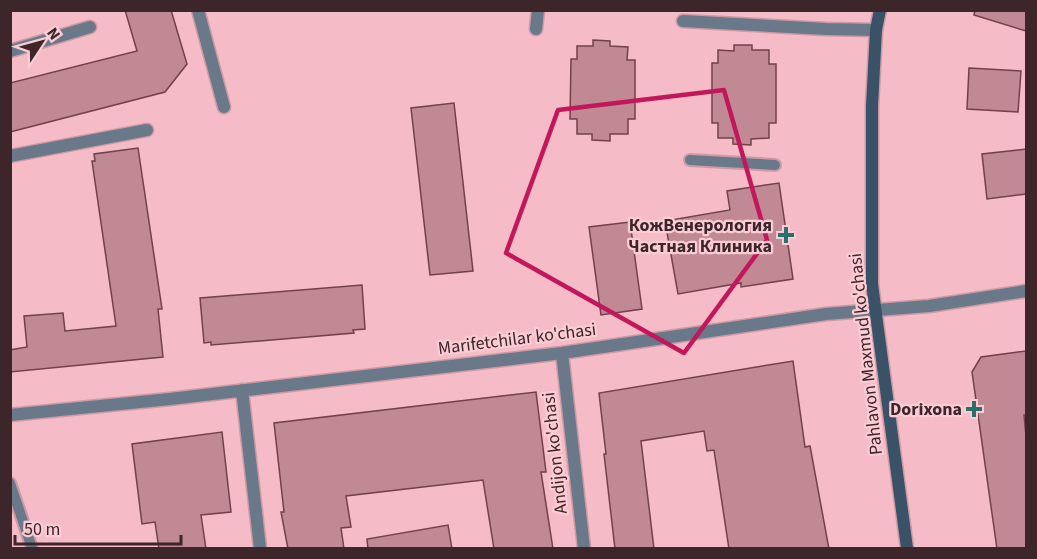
<svg xmlns="http://www.w3.org/2000/svg" width="1037" height="559" font-family="'Source Sans 3',sans-serif">
  <style>
    .building { fill: #c08993; stroke: #72414c; stroke-width: 1.5 }
    .lines { fill: none; stroke-linecap: round; stroke-linejoin: round }
    .lane-casing { stroke: #cc9aa4; stroke-width: 14 }
    .street-casing { stroke: #cc9aa4; stroke-width: 15 }
    .secondary-casing { stroke: #cc9aa4; stroke-width: 15 }
    .lane { stroke: #697989; stroke-width: 10 }
    .street { stroke: #697989; stroke-width: 12 }
    .secondary { stroke: #3a5268; stroke-width: 12 }
    .marked { fill: none; stroke: #c2185b; stroke-width: 4.5; stroke-linejoin: round }
    .poi-dot { fill: #287069; stroke: #fbccd4; stroke-width: 2 }
    .labels { text-anchor: middle; dominant-baseline: central; stroke-width: 4.5; stroke-linejoin: round; paint-order: stroke }
    .poi-label { font-size: 18px; font-weight: bold; fill: #3c262a; stroke: #fbccd4; text-anchor: end }
    .street-label { font-size: 18px; fill: #3c262a; stroke: #fbccd4 }
  </style>
  <rect width="100%" height="100%" fill="#f5bbc6"/>
  <path class="building" d="M 125,10 L 171,10 L 187,64 L 165,92 L 10,132 L 10,83 L 137,51 Z
    M 975,10 L 1026,10 L 1026,31 L 974,15 Z
    M 593,40 L 610,41 L 610,46 L 628,47 L 627,60 L 635,60 L 635,119 L 628,119 L 628,134 L 610,134 L 610,141 L 592,140 L 592,134 L 577,134 L 577,119 L 570,119 L 571,59 L 577,59 L 577,46 L 593,46 Z
    M 734,45 L 752,45 L 752,50 L 769,50 L 769,64 L 776,64 L 776,123 L 769,123 L 769,138 L 751,139 L 751,145 L 733,144 L 733,138 L 718,138 L 718,123 L 712,123 L 712,63 L 718,63 L 718,50 L 734,51 Z
    M 969,68 L 1021,71 L 1018,112 L 967,109 Z
    M 454,103 L 473,271 L 430,275 L 411,108 Z
    M 138,148 L 162,309 L 158,309 L 163,357 L 10,372 L 10,350 L 27,347 L 24,316 L 63,313 L 65,331 L 116,326 L 92,161 L 95,161 L 94,154 Z
    M 1026,149 L 1026,194 L 987,199 L 982,154 Z
    M 779,183 L 793,279 L 741,287 L 741,283 L 678,294 L 665,221 L 730,210 L 727,191 Z
    M 630,222 L 642,309 L 601,315 L 589,227 Z
    M 362,285 L 365,329 L 353,330 L 354,333 L 211,345 L 211,342 L 204,343 L 200,298 Z
    M 1026,351 L 1026,415 L 1024,415 L 1026,436 L 1026,549 L 997,549 L 972,372 L 981,357 Z
    M 793,361 L 805,447 L 810,446 L 829,549 L 729,549 L 714,450 L 707,451 L 704,431 L 641,441 L 654,549 L 615,549 L 604,454 L 606,454 L 599,393 Z
    M 536,392 L 546,472 L 541,472 L 553,549 L 494,549 L 483,480 L 346,496 L 351,527 L 341,528 L 344,549 L 288,549 L 281,512 L 284,512 L 274,423 Z
    M 222,432 L 231,512 L 201,515 L 206,549 L 159,549 L 155,522 L 142,524 L 132,444 Z
    M 448,525 L 452,549 L 368,549 L 367,539 Z"/>
  <g class="lines">
    <g class="lane-casing">
      <path id="lane" d="M 690,160 L 775,165
        M 10,483 L 32,548"/>
    </g>
    <g class="street-casing">
      <path id="street" d="M 198,10 L 224,107
        M 683,21 L 826,29 L 876,30
        M 536,29 L 538,10
        M 10,51 L 90,27
        M 10,156 L 147,130
        M 562,353 L 584,548
        M 242,390 L 260,548
        M 10,415 L 170,399 L 562,353 L 826,314 L 929,306 L 1026,291"/>
    </g>
    <g class="secondary-casing">
      <path id="secondary" d="M 880,10 L 876,30 L 872,106 L 872,284 L 907,548"/>
    </g>
    <use href="#lane" class="lane"/>
    <use href="#street" class="street"/>
    <use href="#secondary" class="secondary"/>
  </g>
  <path class="marked" d="M 724,90 L 767,240 L 684,353 L 506,253 L 558,110 Z"/>
  <g class="poi-dot">
    <path d="M783 226h6v6h6v6h-6v6h-6v-6h-6v-6h6z"/>
    <path d="M971 400h6v6h6v6h-6v6h-6v-6h-6v-6h6z"/>
  </g>
  <g class="labels">
    <g class="poi-label">
      <text x="772" y="225">КожВенерология<tspan x="772" dy="21">Частная Клиника</tspan></text>
      <text x="962" y="409">Dorixona</text>
    </g>
    <g class="street-label">
      <text transform="translate(517 339) rotate(-7)">Marifetchilar ko'chasi</text>
      <text transform="translate(866 354) rotate(-96)">Pahlavon Maxmud ko'chasi</text>
      <text transform="translate(555 453) rotate(-96)">Andijon ko'chasi</text>
    </g>
  </g>
  <rect width="1037" height="559" fill="none" stroke="#3c262a" stroke-width="24"/>
  <g transform="translate(42 42) rotate(54)" stroke="#fbccd4" stroke-width="4.5" paint-order="stroke">
  <path d="M0-4.5L10 22L0 15L-10 22Z" fill="#3c262a"/>
  <text y="-9" font-size="16" font-weight="bold" text-anchor="middle" fill="#3c262a">N</text>
  </g>
  <path d="M15 535v9h166v-9" fill="none" stroke="#3c262a" stroke-width="3"/>
  <text x="24" y="535" font-size="18" fill="#3c262a" stroke="#fbccd4" stroke-width="4.5" paint-order="stroke">50 m</text>
</svg>
